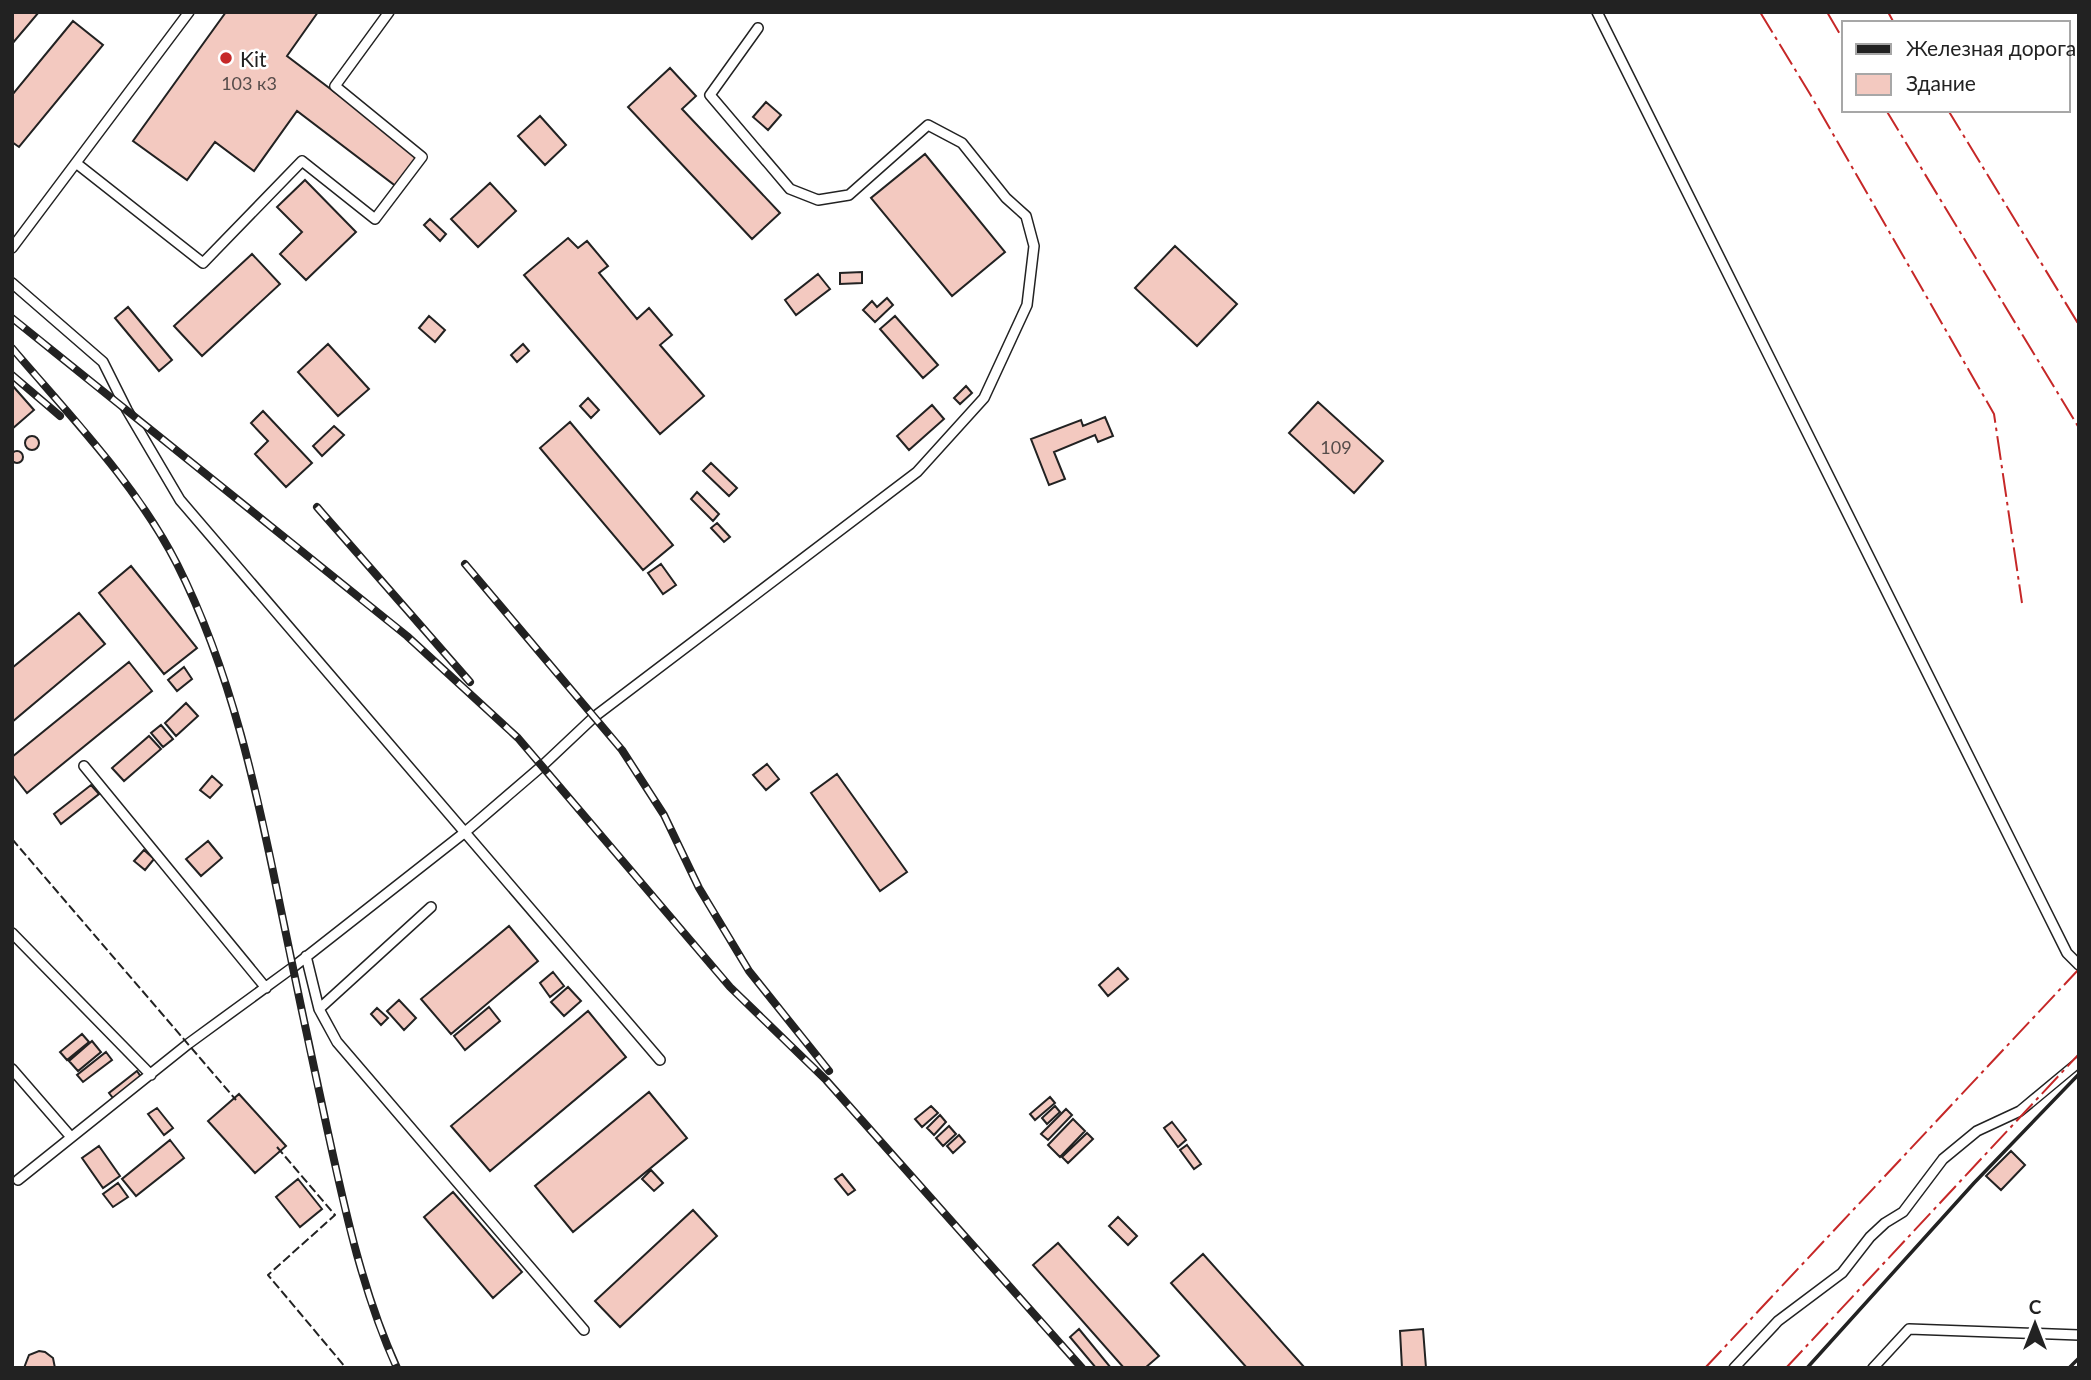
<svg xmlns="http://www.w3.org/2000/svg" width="2091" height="1380" font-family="Lato,sans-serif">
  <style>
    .building { fill: #f3c9c0; stroke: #222; stroke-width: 2 }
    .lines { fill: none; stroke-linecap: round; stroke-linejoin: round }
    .lane-casing { stroke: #222; stroke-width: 12 }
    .lane { stroke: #fff; stroke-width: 9 }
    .rail-casing { stroke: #222; stroke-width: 8 }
    .rail { stroke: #fff; stroke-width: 5; stroke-dasharray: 16; stroke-linecap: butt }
    .fence { stroke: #222; stroke-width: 2; stroke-dasharray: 9 3.5; stroke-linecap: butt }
    .wall { stroke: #222; stroke-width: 3.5 }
    .power { stroke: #c62828; stroke-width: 2; stroke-dasharray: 24 5 3.5 5; stroke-linecap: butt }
    .poi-dot { fill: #c62828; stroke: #fff; stroke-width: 2.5 }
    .labels { text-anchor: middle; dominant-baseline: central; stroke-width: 5; stroke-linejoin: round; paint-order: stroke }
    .number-label { font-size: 18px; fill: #564c4a }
    .poi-label { font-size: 21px; fill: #222; stroke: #fff; text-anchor: start }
  </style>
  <rect width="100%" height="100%" fill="#fff"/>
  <path class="building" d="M 12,12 L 39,12 L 12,44 Z
    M 226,12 L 318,12 L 287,56 L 419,156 L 397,187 L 297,111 L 254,171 L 215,142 L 187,180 L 133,141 Z
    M 73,21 L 103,45 L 19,147 L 12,142 L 12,95 Z
    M 670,68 L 696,96 L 682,109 L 780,213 L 752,239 L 628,107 Z
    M 766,102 L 781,115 L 768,130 L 753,117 Z
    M 540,116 L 566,145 L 545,165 L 518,136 Z
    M 925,154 L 1005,252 L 952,296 L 871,198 Z
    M 305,180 L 356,232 L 306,280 L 280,254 L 302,232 L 277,207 Z
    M 490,183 L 516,211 L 478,247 L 451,219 Z
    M 430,219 L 446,234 L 440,241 L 424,225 Z
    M 568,238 L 578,248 L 587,241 L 608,266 L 599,273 L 637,319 L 649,308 L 672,335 L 660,345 L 704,396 L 660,434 L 524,275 Z
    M 1175,246 L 1237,304 L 1197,346 L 1135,288 Z
    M 252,254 L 280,284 L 202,356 L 174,326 Z
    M 862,272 L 862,283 L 840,284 L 840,273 Z
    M 818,274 L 830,289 L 796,315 L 785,300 Z
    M 887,298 L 893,305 L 875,322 L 863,310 L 872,301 L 877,307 Z
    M 128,307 L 172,360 L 159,371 L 115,318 Z
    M 429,316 L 445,330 L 435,342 L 419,328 Z
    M 895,316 L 938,365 L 923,378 L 880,329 Z
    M 328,344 L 369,389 L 338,416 L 298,372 Z
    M 523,344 L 529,351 L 517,362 L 511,355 Z
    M 12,385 L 34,410 L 12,429 Z
    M 966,386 L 972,393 L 960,404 L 954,398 Z
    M 588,398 L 599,410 L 591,418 L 580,406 Z
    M 1318,402 L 1383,461 L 1354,493 L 1289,433 Z
    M 932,405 L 944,419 L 909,450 L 897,436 Z
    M 263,411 L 312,463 L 286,487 L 255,454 L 268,441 L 251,423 Z
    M 1105,417 L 1113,436 L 1098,442 L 1095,435 L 1054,452 L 1065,479 L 1049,485 L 1031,439 L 1081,420 L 1083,426 Z
    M 570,422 L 673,545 L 643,570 L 540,448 Z
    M 334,426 L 344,435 L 322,456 L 313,446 Z
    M25 443a7 7 0 1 1 14 0a7 7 0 1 1-14 0Z
    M11 457a6 6 0 1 1 12 0a6 6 0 1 1-12 0Z
    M 711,463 L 737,488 L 729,496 L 703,471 Z
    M 697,492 L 719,514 L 713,521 L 691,499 Z
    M 717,523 L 730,537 L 724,542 L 711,528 Z
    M 661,564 L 676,585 L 663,594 L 648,573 Z
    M 131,566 L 197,648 L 164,674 L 99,593 Z
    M 79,613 L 105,644 L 12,722 L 12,668 Z
    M 129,662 L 152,691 L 27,793 L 12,774 L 12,757 Z
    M 184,667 L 192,679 L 177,691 L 168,680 Z
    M 186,703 L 198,716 L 176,736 L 165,723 Z
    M 161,725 L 173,739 L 163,747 L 151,733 Z
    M 149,736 L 161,749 L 124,781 L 112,768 Z
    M 767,764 L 779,779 L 766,790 L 753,775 Z
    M 837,774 L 907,872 L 880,891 L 811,793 Z
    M 212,776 L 222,785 L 210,798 L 200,790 Z
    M 91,785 L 99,794 L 61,824 L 54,814 Z
    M 208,841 L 222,858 L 201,876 L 186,859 Z
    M 144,850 L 154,859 L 145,870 L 134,861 Z
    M 509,926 L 538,961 L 451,1034 L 421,999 Z
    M 1118,968 L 1128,979 L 1108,996 L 1099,985 Z
    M 553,972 L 564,986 L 550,997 L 540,983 Z
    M 568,987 L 581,1001 L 564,1016 L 551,1002 Z
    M 399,1000 L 416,1018 L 404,1030 L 387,1011 Z
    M 489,1007 L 500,1021 L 465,1050 L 454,1036 Z
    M 377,1008 L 388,1018 L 381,1025 L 371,1014 Z
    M 588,1011 L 626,1057 L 490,1171 L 451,1126 Z
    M 82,1034 L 89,1042 L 67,1060 L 60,1052 Z
    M 92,1041 L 101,1052 L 78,1071 L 69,1061 Z
    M 106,1052 L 112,1060 L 83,1082 L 77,1075 Z
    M 137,1071 L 141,1077 L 113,1098 L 109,1093 Z
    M 649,1092 L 687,1138 L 573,1232 L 535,1186 Z
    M 239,1094 L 286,1146 L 255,1173 L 208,1121 Z
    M 1050,1097 L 1055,1103 L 1035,1120 L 1030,1114 Z
    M 931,1106 L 938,1113 L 922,1127 L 915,1119 Z
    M 1055,1106 L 1060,1112 L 1047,1124 L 1042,1118 Z
    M 157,1108 L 173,1128 L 164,1135 L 148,1114 Z
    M 1066,1109 L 1072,1115 L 1048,1140 L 1041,1134 Z
    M 940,1115 L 946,1122 L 934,1135 L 927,1128 Z
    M 1073,1119 L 1085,1131 L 1060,1157 L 1048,1145 Z
    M 1172,1122 L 1186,1140 L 1178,1147 L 1164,1128 Z
    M 949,1126 L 956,1134 L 943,1146 L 936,1138 Z
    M 1087,1133 L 1093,1139 L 1068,1163 L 1062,1157 Z
    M 959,1135 L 965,1142 L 953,1153 L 947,1146 Z
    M 170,1140 L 184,1158 L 136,1196 L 122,1179 Z
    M 1187,1145 L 1201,1164 L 1194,1169 L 1180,1150 Z
    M 99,1146 L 120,1176 L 103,1188 L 82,1158 Z
    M 2011,1151 L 2025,1165 L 2001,1190 L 1986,1176 Z
    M 651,1170 L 663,1183 L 654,1191 L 642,1179 Z
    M 842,1174 L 855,1190 L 848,1195 L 835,1179 Z
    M 298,1179 L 322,1209 L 300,1227 L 276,1197 Z
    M 118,1183 L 128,1197 L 113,1207 L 103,1194 Z
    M 453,1192 L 522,1272 L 493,1298 L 424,1217 Z
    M 693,1210 L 717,1236 L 620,1327 L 595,1301 Z
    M 1118,1217 L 1137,1236 L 1128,1245 L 1109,1226 Z
    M 1058,1243 L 1159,1356 L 1145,1368 L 1124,1368 L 1033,1265 Z
    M 1203,1254 L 1305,1368 L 1247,1368 L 1171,1283 Z
    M 1079,1329 L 1111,1368 L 1096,1368 L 1070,1337 Z
    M 1423,1329 L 1426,1368 L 1402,1368 L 1400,1331 Z
    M 39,1351 L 45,1352 L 53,1358 L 55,1368 L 24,1368 L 29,1355 Z"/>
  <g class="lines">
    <g class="lane-casing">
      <path id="lane" d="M 1597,12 L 2067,953 L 2079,965
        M 76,163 L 203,263 L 302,161 L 375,219 L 422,157 L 335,86 L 389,12
        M 12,248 L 189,12
        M 12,283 L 103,362 L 127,410 L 180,500 L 660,1060
        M 84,766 L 266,988
        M 12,933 L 151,1075
        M 306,956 L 319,1009 L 337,1042 L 584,1330
        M 319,1009 L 431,907
        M 12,1069 L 71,1137
        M 18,1180 L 188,1044 L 292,968 L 464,833 L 542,766 L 594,717 L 917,472 L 984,398 L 1027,305 L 1034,246 L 1026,216 L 1006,198 L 962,143 L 928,125 L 849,195 L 818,200 L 790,189 L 710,95 L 758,28
        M 1734,1368 L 1778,1321 L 1842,1273 L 1870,1237 L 1885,1223 L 1903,1212 L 1943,1159 L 1977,1131 L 2020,1111 L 2079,1062
        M 1873,1368 L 1909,1329 L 2079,1335"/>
    </g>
    <use href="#lane" class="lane"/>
    <g class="rail-casing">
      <path id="rail" d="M 12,318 L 407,636 L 518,738 L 730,987 L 826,1080 L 1082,1368
        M 12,348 C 71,417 136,484 177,564 C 232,673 257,792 281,910 C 296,983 311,1055 327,1128 C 345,1210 362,1291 397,1368
        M 12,375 L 60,416
        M 317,507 L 470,682
        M 465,564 L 622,750 L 664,815 L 699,888 L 749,971 L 829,1071"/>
    </g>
    <use href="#rail" class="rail"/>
    <path class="fence" d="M 12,839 L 236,1100
      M 277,1147 L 335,1215 L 268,1275 L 346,1368"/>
    <path class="wall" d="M 1807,1368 L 1974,1183 L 2079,1074
      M 2069,1368 L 2079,1358"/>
    <path class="power" d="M 1760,12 L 1810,94 L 1994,414 L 2022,603
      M 1827,12 L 1844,41
      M 1888,12 L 1894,23
      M 1886,110 L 2079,428
      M 1948,110 L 2079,325
      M 1705,1368 L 2079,969
      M 1786,1368 L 2079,1054"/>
  </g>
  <circle class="poi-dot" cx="226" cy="58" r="7"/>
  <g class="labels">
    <g class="number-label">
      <text x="249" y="83">103 к3</text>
      <text x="1336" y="447">109</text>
    </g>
    <g class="poi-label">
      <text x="240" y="58">Kit</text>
    </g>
  </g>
  <rect width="2091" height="1380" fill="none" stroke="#222222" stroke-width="28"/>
  <rect x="1842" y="21" width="228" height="91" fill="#ffffff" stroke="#a7a7a7" stroke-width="2"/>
  <rect x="1856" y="44" width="35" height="10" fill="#222222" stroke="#a7a7a7" stroke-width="2"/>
  <text x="1906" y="56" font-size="21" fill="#222222">Железная дорога</text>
  <rect x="1856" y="74" width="35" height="21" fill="#f3c9c0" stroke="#a7a7a7" stroke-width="2"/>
  <text x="1906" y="91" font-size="21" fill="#222222">Здание</text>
  <g transform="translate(2035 1324)" stroke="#ffffff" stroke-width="5" paint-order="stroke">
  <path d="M0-5L12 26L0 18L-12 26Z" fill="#222222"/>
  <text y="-10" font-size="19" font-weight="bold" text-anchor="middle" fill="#222222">С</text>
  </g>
</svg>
